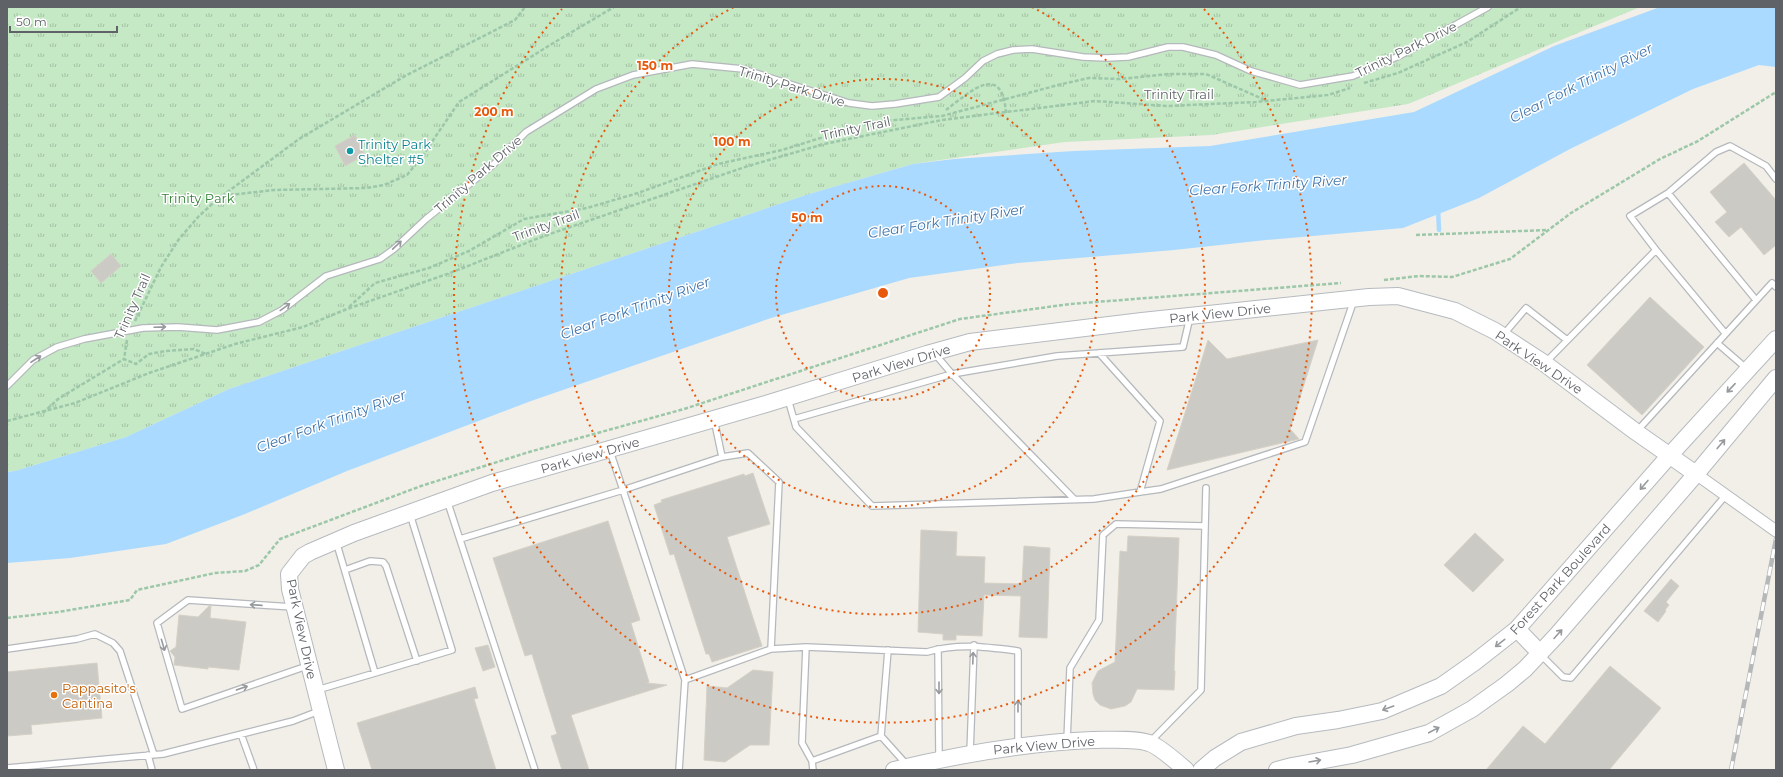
<svg xmlns="http://www.w3.org/2000/svg" width="1783" height="777" font-family="Montserrat,sans-serif">
  <style>
    .park { fill: url(#park-tufts) }
    .water { fill: #aadaff }
    .lines { fill: none; stroke-linecap: round; stroke-linejoin: round }
    .stream { stroke: #aadaff; stroke-width: 4.5 }
    .building { fill: #cccac5; stroke: #d6d1c6 }
    .lane-casing { stroke: #b5b8bc; stroke-width: 8 }
    .street-casing { stroke: #b5b8bc; stroke-width: 13 }
    .secondary-casing { stroke: #b6babf; stroke-width: 18 }
    .path { stroke: #9cc7a9; stroke-width: 2.5; stroke-dasharray: 4 2; stroke-linecap: butt }
    .lane { stroke: #fff; stroke-width: 5.5 }
    .street { stroke: #fff; stroke-width: 11 }
    .secondary { stroke: #fff; stroke-width: 16 }
    .rail-casing { stroke: #b6b7b8; stroke-width: 4.5 }
    .rail { stroke: #fff; stroke-width: 3; stroke-dasharray: 9; stroke-linecap: butt }
    .oneway { stroke: #979a9d }
    .ring { fill: none; stroke: #e8590c; stroke-width: 2; stroke-dasharray: 2 4 }
    .culture-dot { fill: #0f9aa8; stroke: #fff; stroke-width: 1.5 }
    .food-dot { fill: #e8710a; stroke: #fff; stroke-width: 1.5 }
    .labels { text-anchor: middle; dominant-baseline: central; stroke-width: 3; stroke-linejoin: round; paint-order: stroke }
    .street-label { font-size: 13px; fill: #5f6368; stroke: #fff }
    .culture-label { font-size: 13px; fill: #0d838f; stroke: #fff; text-anchor: start }
    .park-label { font-size: 13px; fill: #348238; stroke: #fff }
    .food-label { font-size: 13px; fill: #c56008; stroke: #fff; text-anchor: start }
    .water-label { font-size: 14px; font-style: italic; fill: #4174aa; stroke: #fff }
    .centre { fill: #e8590c; stroke: #fff; stroke-width: 2 }
    .ring-label { font-size: 12px; text-anchor: middle; font-weight: bold; fill: #e8590c; stroke: #fff; stroke-width: 3; stroke-linejoin: round; paint-order: stroke }
  </style>
  <defs>
    <pattern id="park-tufts" width="24" height="20" patternUnits="userSpaceOnUse"><rect width="24" height="20" fill="#c5e8c5"/><path d="M3 7l-1-3M5 7V3M7 7l1-3M15 17l-1-3M17 17v-4M19 17l1-3" fill="none" stroke="#a3c0a4"/></pattern>
  </defs>
  <rect width="100%" height="100%" fill="#f1efe8"/>
  <path class="park" d="M 7,7 L 1640,7 L 1408,104 L 1211,135 L 1065,142 L 913,164 L 809,194 L 229,389 L 126,437 L 15,471 L 7,472 Z"/>
  <path class="water" d="M 1660,7 L 1776,7 L 1776,67 L 1759,65 L 1693,89 L 1570,149 L 1479,198 L 1403,228 L 1266,240 L 1174,250 L 1018,263 L 909,278 L 771,318 L 531,401 L 347,471 L 245,514 L 166,544 L 70,558 L 7,563 L 7,472 L 15,471 L 126,437 L 229,389 L 809,194 L 913,164 L 954,159 L 1074,151 L 1210,146 L 1414,112 L 1554,46 Z"/>
  <g class="lines">
    <path class="stream" d="M 1438,208 L 1439,230"/>
  </g>
  <path class="building" d="M 355,135 L 365,155 L 345,166 L 335,146 Z
    M 1744,163 L 1776,200 L 1776,245 L 1764,255 L 1741,227 L 1729,237 L 1715,222 L 1727,212 L 1710,192 Z
    M 111,254 L 121,266 L 101,283 L 91,271 Z
    M 1650,297 L 1704,347 L 1642,415 L 1587,365 Z
    M 1208,340 L 1227,359 L 1318,340 L 1290,429 L 1299,439 L 1167,470 Z
    M 753,473 L 770,524 L 727,537 L 762,646 L 712,662 L 709,654 L 706,654 L 674,554 L 670,555 L 654,505 L 662,502 L 661,500 L 744,474 L 745,476 Z
    M 608,521 L 640,620 L 631,623 L 649,682 L 647,683 L 667,685 L 571,715 L 589,770 L 562,770 L 551,736 L 557,734 L 532,654 L 525,656 L 493,558 Z
    M 921,530 L 957,532 L 956,556 L 985,557 L 984,583 L 1022,584 L 1024,546 L 1050,548 L 1047,638 L 1019,637 L 1021,596 L 984,595 L 982,636 L 956,635 L 956,640 L 943,640 L 943,634 L 918,632 Z
    M 1475,533 L 1504,560 L 1473,592 L 1444,565 Z
    M 1128,536 L 1179,538 L 1174,671 L 1175,671 L 1174,690 L 1137,689 L 1131,702 L 1125,706 L 1111,709 L 1100,705 L 1095,700 L 1093,694 L 1092,683 L 1098,671 L 1115,662 L 1120,551 L 1127,552 Z
    M 1671,579 L 1679,586 L 1666,602 L 1669,605 L 1665,610 L 1666,611 L 1658,622 L 1644,611 Z
    M 209,606 L 211,606 L 210,618 L 246,622 L 239,670 L 208,667 L 208,669 L 174,665 L 175,657 L 170,651 L 176,647 L 179,615 L 198,617 Z
    M 488,645 L 495,667 L 483,671 L 475,648 Z
    M 97,663 L 102,718 L 31,725 L 32,734 L 7,736 L 7,672 Z
    M 1610,666 L 1661,708 L 1609,770 L 1486,770 L 1523,726 L 1545,744 Z
    M 753,670 L 773,672 L 769,745 L 750,745 L 725,762 L 704,760 L 707,686 L 727,688 Z
    M 475,687 L 478,698 L 474,699 L 496,770 L 372,770 L 357,723 Z"/>
  <g class="lines">
    <g class="lane-casing">
      <path id="lane" d="M 1668,193 L 1716,152 L 1730,146 L 1766,166 L 1776,179
        M 1656,250 L 1630,216 L 1668,193 L 1756,300
        M 1504,334 L 1526,308 L 1567,340
        M 1717,343 L 1746,368
        M 1099,353 L 1160,421 L 1140,492
        M 1545,363 L 1656,250 L 1725,333
        M 7,386 L 33,360 L 57,347 L 84,339 L 143,328 L 178,327 L 217,330 L 259,322 L 282,310 L 326,276 L 380,259 L 394,249 L 426,219 L 493,165 L 526,132 L 596,89 L 633,75 L 692,64 L 743,69 L 849,103 L 872,106 L 895,104 L 939,97 L 965,78 L 983,61 L 997,54 L 1013,50 L 1032,49 L 1083,57 L 1107,58 L 1128,57 L 1168,47 L 1183,47 L 1216,55 L 1251,71 L 1300,85 L 1353,76 L 1399,56 L 1488,7
        M 788,399 L 796,427 L 872,506 L 1094,499 L 1140,492 L 1161,489 L 1305,442 L 1354,300
        M 794,419 L 952,374 L 935,354
        M 1637,431 L 1772,283 L 1776,287
        M 1074,499 L 952,374 L 1057,356 L 1183,347 L 1190,317
        M 447,500 L 535,770
        M 460,539 L 623,490 L 610,451
        M 336,541 L 375,673 L 452,650 L 410,514
        M 345,570 L 370,561 L 383,562 L 386,566 L 417,661
        M 293,607 L 188,600 L 157,623 L 182,709 L 307,666
        M 806,647 L 802,743 L 812,761
        M 7,649 L 77,639 L 95,634 L 113,643 L 120,651 L 154,755
        M 771,649 L 806,647 L 927,652 C 958,643 986,647 1018,651 L 1018,745
        M 938,649 L 939,758
        M 1541,655 L 1563,677 L 1571,678 L 1726,495
        M 685,680 L 771,649 L 779,482 L 748,453 L 722,457
        M 317,690 L 375,673
        M 241,734 L 254,770
        M 881,736 L 888,650
        M 1067,741 L 1070,668 L 1099,620 L 1103,535 L 1116,524 L 1205,526
        M 1151,741 L 1201,690 L 1206,488
        M 970,753 L 974,645
        M 148,755 L 152,770
        M 7,768 L 163,754 L 293,721 L 319,711
        M 679,770 L 685,680 L 623,490 L 722,457 L 714,419
        M 813,770 L 812,761 L 881,736 L 907,765"/>
    </g>
    <g class="street-casing">
      <path id="street" d="M 1696,474 L 1776,531"/>
    </g>
    <g class="secondary-casing">
      <path id="secondary" d="M 1517,629 L 1540,653
        M 336,770 L 290,589 L 289,574 L 303,556 L 310,552 L 354,533 L 492,483 L 766,404 L 927,354 L 970,342 L 1142,321 L 1369,297 L 1398,296 L 1455,311 L 1495,331 L 1544,363 L 1636,432 L 1696,474
        M 894,770 C 961,754 1023,743 1092,740 C 1106,740 1136,738 1149,743 C 1159,746 1178,763 1186,770
        M 1201,770 L 1215,758 L 1241,742 L 1296,726 L 1338,720 L 1382,711 L 1441,686 L 1475,662 L 1517,629 L 1670,455 L 1776,339
        M 1277,770 L 1292,766 L 1352,755 L 1429,733 L 1472,709 L 1507,684 L 1525,669 L 1557,635 L 1696,474 L 1776,378"/>
    </g>
    <path class="path" d="M 1036,7 L 1047,7
      M 1364,83 L 1398,73 L 1467,42 L 1521,7
      M 946,110 C 969,93 1002,60 1006,113
      M 222,196 L 299,139 L 405,76 L 515,20 L 525,7
      M 1416,235 L 1547,230
      M 1384,280 L 1419,276 L 1452,277 L 1510,259 L 1571,213 L 1660,159 L 1698,141 L 1776,92
      M 349,307 L 375,283 L 429,268 L 469,251 L 524,219 L 587,208 L 638,193 L 718,164 L 782,150 L 872,122 L 942,116 L 1062,84 L 1089,78 L 1120,79 L 1169,74 L 1206,74 L 1265,100
      M 135,321 L 161,267 L 179,239 L 199,216 L 221,196 L 274,190 L 366,188 L 384,185 L 407,175 L 423,155 L 459,102 L 550,45 L 614,7
      M 127,340 L 124,359 L 136,364 L 149,354 L 166,351 L 194,349 L 206,354
      M 43,413 L 58,399 L 124,359
      M 7,421 L 75,403 L 149,373 L 235,344 L 303,327 L 347,309 L 450,273 L 544,236 L 748,166 L 824,144 L 942,120 L 1095,101 L 1167,106 L 1256,102 L 1328,95 L 1350,88
      M 7,618 L 58,612 L 130,600 L 137,590 L 215,573 L 245,571 L 259,565 L 280,539 L 421,486 L 529,452 L 684,409 L 960,319 L 1070,304 L 1341,283"/>
    <use href="#lane" class="lane"/>
    <use href="#street" class="street"/>
    <use href="#secondary" class="secondary"/>
    <g class="rail-casing">
      <path id="rail" d="M 1731,770 L 1776,539"/>
    </g>
    <use href="#rail" class="rail"/>
  </g>
  <defs><path id="oneway-shaft" d="M-6 0H5M1.5-3L5.5 0L1.5 3" fill="none" stroke-width="1.6" stroke-linecap="round" stroke-linejoin="round"/></defs>
  <g class="oneway">
    <use href="#oneway-shaft" transform="translate(397 245) rotate(-43)"/>
    <use href="#oneway-shaft" transform="translate(285 307) rotate(-36)"/>
    <use href="#oneway-shaft" transform="translate(160 327) rotate(-2)"/>
    <use href="#oneway-shaft" transform="translate(36 359) rotate(-33)"/>
    <use href="#oneway-shaft" transform="translate(1731 388) rotate(133)"/>
    <use href="#oneway-shaft" transform="translate(1721 444) rotate(-50)"/>
    <use href="#oneway-shaft" transform="translate(1644 485) rotate(131)"/>
    <use href="#oneway-shaft" transform="translate(256 605) rotate(-176)"/>
    <use href="#oneway-shaft" transform="translate(1558 634) rotate(-48)"/>
    <use href="#oneway-shaft" transform="translate(1500 643) rotate(142)"/>
    <use href="#oneway-shaft" transform="translate(163 645) rotate(74)"/>
    <use href="#oneway-shaft" transform="translate(973 658) rotate(-88)"/>
    <use href="#oneway-shaft" transform="translate(242 688) rotate(-19)"/>
    <use href="#oneway-shaft" transform="translate(939 688) rotate(90)"/>
    <use href="#oneway-shaft" transform="translate(1018 706) rotate(-90)"/>
    <use href="#oneway-shaft" transform="translate(1388 708) rotate(160)"/>
    <use href="#oneway-shaft" transform="translate(1434 730) rotate(-28)"/>
    <use href="#oneway-shaft" transform="translate(1315 761) rotate(-10)"/>
  </g>
  <g class="ring">
    <circle cx="883" cy="293" r="107"/>
    <circle cx="883" cy="293" r="214"/>
    <path d="M1032 7A322 322 0 1 1 734 7"/>
    <path d="M1204 9A429 429 0 1 1 562 9"/>
  </g>
  <circle class="culture-dot" cx="350" cy="151" r="4"/>
  <circle class="food-dot" cx="54" cy="695" r="4"/>
  <g class="labels">
    <g class="street-label">
      <text transform="translate(1406 49) rotate(-26)">Trinity Park Drive</text>
      <text transform="translate(792 86) rotate(17)">Trinity Park Drive</text>
      <text x="1179" y="94">Trinity Trail</text>
      <text transform="translate(856 128) rotate(-12)">Trinity Trail</text>
      <text transform="translate(478 174) rotate(-41)">Trinity Park Drive</text>
      <text transform="translate(546 225) rotate(-20)">Trinity Trail</text>
      <text transform="translate(132 306) rotate(-66)">Trinity Trail</text>
      <text transform="translate(1220 313) rotate(-6)">Park View Drive</text>
      <text transform="translate(1539 362) rotate(34)">Park View Drive</text>
      <text transform="translate(901 363) rotate(-17)">Park View Drive</text>
      <text transform="translate(590 455) rotate(-16)">Park View Drive</text>
      <text transform="translate(1560 579) rotate(-48)">Forest Park Boulevard</text>
      <text transform="translate(302 629) rotate(78)">Park View Drive</text>
      <text transform="translate(1044 745) rotate(-5)">Park View Drive</text>
    </g>
    <g class="culture-label">
      <text x="358" y="144">Trinity Park<tspan x="358" dy="15">Shelter #5</tspan></text>
    </g>
    <g class="park-label">
      <text x="198" y="198">Trinity Park</text>
    </g>
    <g class="food-label">
      <text x="62" y="688">Pappasito's<tspan x="62" dy="15">Cantina</tspan></text>
    </g>
    <g class="water-label">
      <text transform="translate(1581 83) rotate(-27)">Clear Fork Trinity River</text>
      <text transform="translate(1268 185) rotate(-4)">Clear Fork Trinity River</text>
      <text transform="translate(946 221) rotate(-9)">Clear Fork Trinity River</text>
      <text transform="translate(635 308) rotate(-20)">Clear Fork Trinity River</text>
      <text transform="translate(331 421) rotate(-20)">Clear Fork Trinity River</text>
    </g>
  </g>
  <circle cx="883" cy="293" r="6" class="centre"/>
  <g class="ring-label">
    <text x="655" y="70">150 m</text>
    <text x="494" y="116">200 m</text>
    <text x="732" y="146">100 m</text>
    <text x="807" y="222">50 m</text>
  </g>
  <rect width="1783" height="777" fill="none" stroke="#5f6368" stroke-width="16"/>
  <path d="M10 26v6h107v-6" fill="none" stroke="#5f6368" stroke-width="2"/>
  <text x="16" y="26" font-size="12" fill="#5f6368" stroke="#ffffff" stroke-width="3" paint-order="stroke">50 m</text>
</svg>
